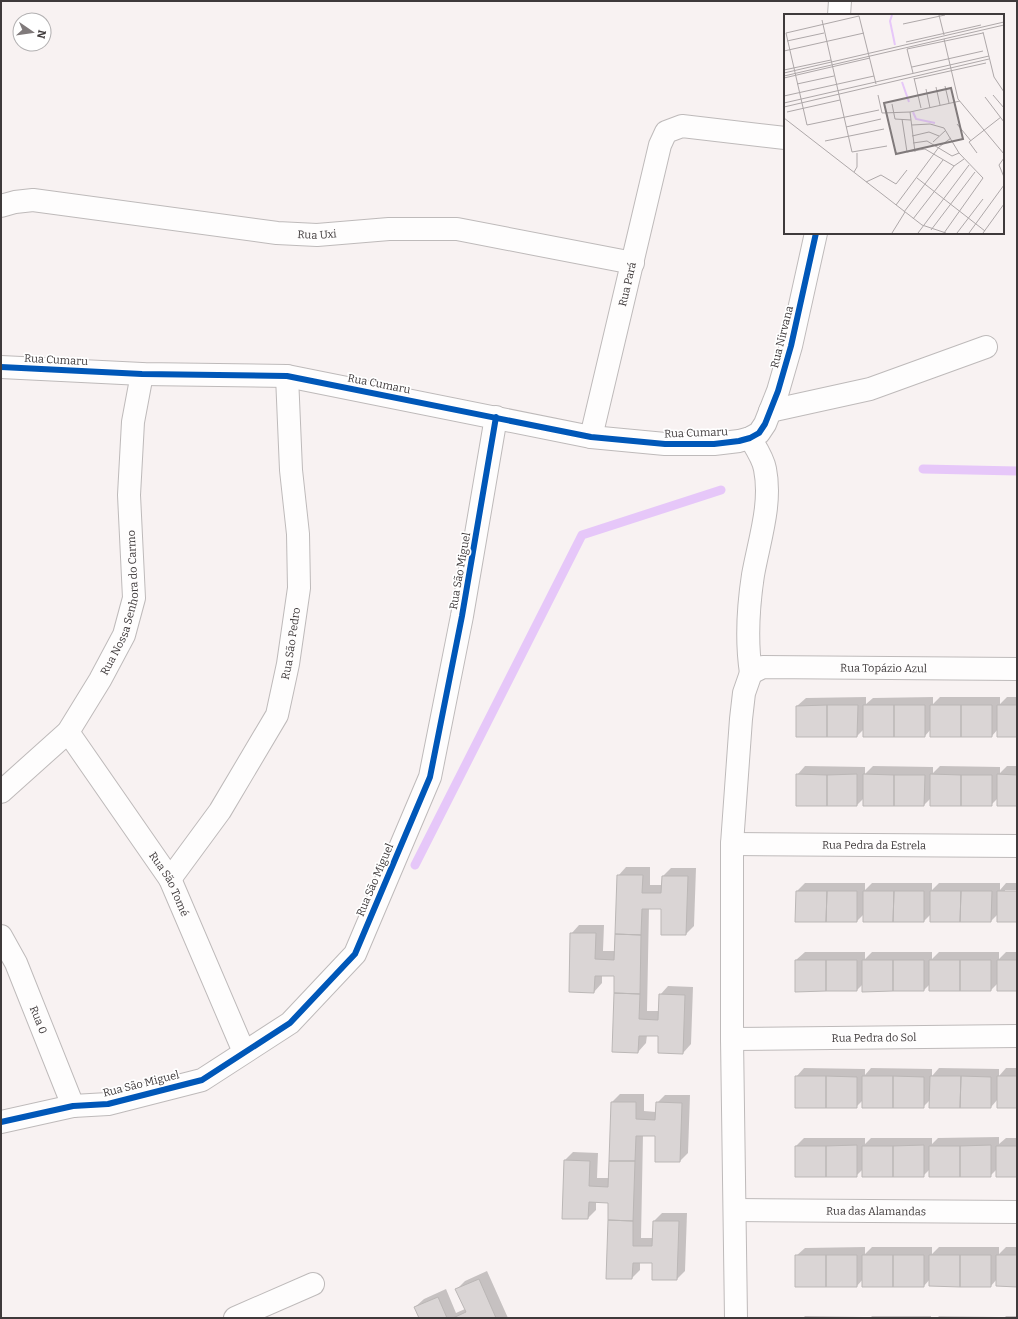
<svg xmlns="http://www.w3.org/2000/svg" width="1018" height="1319" font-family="Bitter,serif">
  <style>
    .shadow { fill: #0003 }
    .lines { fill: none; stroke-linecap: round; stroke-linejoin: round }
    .stream { stroke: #e6c7f9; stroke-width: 9 }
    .building { fill: #dad5d5; stroke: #bbb7b6 }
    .street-casing { stroke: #bebaba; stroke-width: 24 }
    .street { stroke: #fefdfd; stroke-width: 22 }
    .cycleway-casing { stroke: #fff; stroke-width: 8 }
    .cycleway { stroke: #0057b8; stroke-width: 6 }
    .labels { text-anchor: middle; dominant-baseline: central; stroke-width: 3.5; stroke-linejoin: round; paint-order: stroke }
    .street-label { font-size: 11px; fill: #3f3a3b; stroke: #fff }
    .inset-river { fill: none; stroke: #e6c7f9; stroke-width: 2 }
    .inset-road { fill: none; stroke: #aea8a9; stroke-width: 1 }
    .view { fill: #807a7b; fill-opacity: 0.15; stroke: #807a7b; stroke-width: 2 }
    .inset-edge { fill: none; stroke: #3f3a3b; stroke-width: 2 }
  </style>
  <rect width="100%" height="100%" fill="#f8f2f2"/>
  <path class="shadow" d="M 866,697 L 866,704 L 873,698 L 933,697 L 933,704 L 940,697 L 1000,697 L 1000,704 L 1007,697 L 1017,697 L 1017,736 L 998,729 L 992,736 L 931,729 L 925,736 L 864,729 L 857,736 L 797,736 L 797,706 L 806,698 Z
    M 805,766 L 865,767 L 865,774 L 873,766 L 933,767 L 933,773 L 940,766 L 1000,767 L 1000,773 L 1007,766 L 1017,766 L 1017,805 L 998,798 L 991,805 L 931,798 L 924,805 L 864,805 L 864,798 L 857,805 L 797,775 Z
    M 626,867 L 650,867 L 650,885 L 662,885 L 663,876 L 671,868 L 696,868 L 694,926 L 686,934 L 662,908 L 649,908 L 647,1011 L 660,1011 L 660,995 L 668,986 L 693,987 L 691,1044 L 683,1053 L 659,1052 L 659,1035 L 647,1035 L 646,1043 L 638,1052 L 615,975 L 602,975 L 602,983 L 594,992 L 571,934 L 579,925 L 604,925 L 603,951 L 616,951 L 618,876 Z
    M 805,883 L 865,883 L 865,890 L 872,883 L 932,883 L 932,890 L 939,883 L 1000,883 L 1000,890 L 1006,883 L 1017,883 L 1017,890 L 1005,890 L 1005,892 L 1017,892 L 1017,921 L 998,914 L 991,921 L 931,914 L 924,921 L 864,914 L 857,921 L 797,891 Z
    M 805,952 L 865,952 L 865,959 L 872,952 L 932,952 L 932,959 L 939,952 L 999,952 L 999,959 L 1006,952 L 1017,952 L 1017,990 L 998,983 L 991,990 L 930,984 L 924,990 L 863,984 L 857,990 L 796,960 Z
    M 804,1068 L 865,1069 L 865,1075 L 871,1068 L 932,1069 L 932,1076 L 939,1068 L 999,1069 L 999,1076 L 1006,1068 L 1017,1068 L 1017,1107 L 998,1099 L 991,1107 L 930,1100 L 923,1107 L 863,1100 L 856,1107 L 796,1077 Z
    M 620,1094 L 644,1094 L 644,1111 L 656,1112 L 657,1103 L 665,1095 L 690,1095 L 688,1153 L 680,1161 L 656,1135 L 643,1135 L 641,1238 L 654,1238 L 654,1221 L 662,1213 L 687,1213 L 685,1271 L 677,1279 L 653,1279 L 653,1262 L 640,1262 L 640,1270 L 632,1278 L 609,1202 L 596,1202 L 596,1210 L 588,1218 L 565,1160 L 573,1152 L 598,1153 L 597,1178 L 610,1178 L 612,1102 Z
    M 999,1137 L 999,1144 L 1006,1138 L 1017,1138 L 1017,1176 L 997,1169 L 990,1176 L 930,1169 L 923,1176 L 863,1169 L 856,1176 L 796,1146 L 804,1138 L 865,1138 L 865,1144 L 871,1138 L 932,1138 L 932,1144 L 938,1138 Z
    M 865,1247 L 865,1254 L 872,1247 L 932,1247 L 932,1254 L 939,1247 L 999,1247 L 999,1254 L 1006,1247 L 1017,1247 L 1017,1285 L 997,1279 L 991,1286 L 930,1279 L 924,1286 L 863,1279 L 857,1286 L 796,1256 L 805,1248 Z
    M 487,1271 L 508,1318 L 420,1318 L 415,1307 L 424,1299 L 446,1289 L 456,1313 L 465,1309 L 457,1289 L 465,1281 Z
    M 805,1316 L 864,1317 L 864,1318 L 803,1318 Z
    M 872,1316 L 931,1316 L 931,1318 L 870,1318 Z
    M 939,1316 L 999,1317 L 999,1318 L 937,1318 Z
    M 1006,1316 L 1017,1316 L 1017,1318 L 1004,1318 Z"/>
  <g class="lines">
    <path class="stream" d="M 923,469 L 1017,471
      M 415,865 L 582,535 L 721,490"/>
  </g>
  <path class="building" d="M 827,705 L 858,705 L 857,737 L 827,737 Z
    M 827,705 L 827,737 L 796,737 L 796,706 Z
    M 863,705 L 894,705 L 894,737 L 863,737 Z
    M 894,705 L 925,705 L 925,737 L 894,737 Z
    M 930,705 L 961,705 L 961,737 L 930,737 Z
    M 961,705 L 992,705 L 992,737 L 961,737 Z
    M 997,705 L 1017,705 L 1017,737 L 997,737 Z
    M 796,774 L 827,775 L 827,806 L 796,806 Z
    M 857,774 L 857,806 L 827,806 L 827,775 Z
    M 863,774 L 894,775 L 894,806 L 863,806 Z
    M 930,774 L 961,775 L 961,806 L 930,806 Z
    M 997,774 L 1017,775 L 1017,806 L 997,806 Z
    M 894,775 L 925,775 L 924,806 L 894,806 Z
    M 961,775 L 992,775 L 992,806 L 961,806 Z
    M 617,875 L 643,875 L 642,893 L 661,893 L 662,876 L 688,876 L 686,935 L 661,935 L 661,909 L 642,909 L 641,935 L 615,934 Z
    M 796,891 L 827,891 L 826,922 L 795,922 Z
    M 827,891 L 857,891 L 857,922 L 826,922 Z
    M 863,891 L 894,891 L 893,922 L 863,922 Z
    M 894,891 L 924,891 L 924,922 L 893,922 Z
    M 930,891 L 961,891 L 960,922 L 930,922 Z
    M 961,891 L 992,891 L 991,922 L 960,922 Z
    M 997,891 L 1017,891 L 1017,922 L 997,922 Z
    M 570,933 L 596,933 L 595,959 L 614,960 L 615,934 L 641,935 L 640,994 L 614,993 L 614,976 L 595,976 L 594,993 L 569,992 Z
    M 795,960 L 826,960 L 826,991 L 795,992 Z
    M 826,960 L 857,960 L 857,991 L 826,991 Z
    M 862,960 L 893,960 L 893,991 L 862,992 Z
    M 893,960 L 924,960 L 924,991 L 893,991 Z
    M 929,960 L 960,960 L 960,991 L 929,991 Z
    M 960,960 L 991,960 L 991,991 L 960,991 Z
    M 997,960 L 1017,960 L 1017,991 L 997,991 Z
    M 614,993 L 640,994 L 639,1019 L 658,1020 L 659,994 L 685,995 L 683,1054 L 658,1053 L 658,1036 L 639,1036 L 638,1053 L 612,1052 Z
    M 795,1076 L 826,1076 L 826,1108 L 795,1108 Z
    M 826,1076 L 857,1077 L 857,1108 L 826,1108 Z
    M 862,1076 L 893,1076 L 893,1108 L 862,1108 Z
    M 893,1076 L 924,1077 L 924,1108 L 893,1108 Z
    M 930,1076 L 961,1076 L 960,1108 L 929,1108 Z
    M 961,1076 L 991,1077 L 991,1108 L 960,1108 Z
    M 997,1076 L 1017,1076 L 1017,1108 L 997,1108 Z
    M 611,1102 L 636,1102 L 636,1119 L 655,1120 L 656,1102 L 682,1103 L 680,1162 L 655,1162 L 655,1136 L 636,1136 L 635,1161 L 609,1161 Z
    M 857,1145 L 857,1177 L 826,1177 L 826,1146 Z
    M 924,1145 L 924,1177 L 893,1177 L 893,1146 Z
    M 991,1145 L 991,1177 L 960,1177 L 960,1146 Z
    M 795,1146 L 826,1146 L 826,1177 L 795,1177 Z
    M 862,1146 L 893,1146 L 893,1177 L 862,1177 Z
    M 929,1146 L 960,1146 L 960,1177 L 929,1177 Z
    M 996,1146 L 1017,1146 L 1017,1177 L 996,1177 Z
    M 564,1160 L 590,1161 L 589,1186 L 608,1187 L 609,1161 L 635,1161 L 633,1221 L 608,1220 L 608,1203 L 589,1202 L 588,1219 L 562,1219 Z
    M 608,1220 L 633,1221 L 633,1246 L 652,1246 L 653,1221 L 679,1221 L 677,1280 L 652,1280 L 652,1263 L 633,1263 L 632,1279 L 606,1279 Z
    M 795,1255 L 826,1255 L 826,1287 L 795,1287 Z
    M 826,1255 L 857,1255 L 857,1287 L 826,1287 Z
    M 862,1255 L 893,1255 L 893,1287 L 862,1287 Z
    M 893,1255 L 924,1255 L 924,1287 L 893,1287 Z
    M 929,1255 L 960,1255 L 960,1287 L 929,1286 Z
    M 960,1255 L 991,1255 L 991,1287 L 960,1287 Z
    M 996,1255 L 1017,1255 L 1017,1287 L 996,1286 Z
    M 479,1279 L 496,1318 L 453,1318 L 466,1312 L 455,1289 Z
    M 438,1297 L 447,1318 L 419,1318 L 414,1307 Z"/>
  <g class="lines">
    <g class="street-casing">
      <g id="street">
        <path d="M 839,15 L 840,1"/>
        <path id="s1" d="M 1,206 L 15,202 L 33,200 L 277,233 L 317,235 L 389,229 L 457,229 L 633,263"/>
        <path d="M 1,367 L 142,374 L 287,376 L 591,437 L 665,444 L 714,444 L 739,441 L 750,438 L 759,433 L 765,424 L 778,391 L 791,346 L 816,233"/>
        <path d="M 770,411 L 870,389 L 986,347"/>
        <path id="s2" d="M 591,437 L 660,145 L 666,132 L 682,126 L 785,138"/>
        <path d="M 750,438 C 756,448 763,458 765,469 C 772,504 759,541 753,575 C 748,608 746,640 751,673"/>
        <path id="s3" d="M 751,673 L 763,667 L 1017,669"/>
        <path id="s4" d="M 68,732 L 170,879 L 244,1052"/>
        <path id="s5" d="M 1,792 L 68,732 L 100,680 L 124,635 L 134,598 L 129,495 L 133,422 L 142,374"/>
        <path id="s6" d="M 732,844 L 1017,846"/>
        <path id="s7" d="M 170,879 L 220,811 L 277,715 L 288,664 L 299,588 L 298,534 L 291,470 L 287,376"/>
        <path id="s8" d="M 1,936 L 16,963 L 73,1106"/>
        <path id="s9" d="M 732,1039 L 1017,1036"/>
        <path d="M 1,1122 L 73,1106 L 108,1104 L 202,1080 L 290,1023 L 355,954 L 430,777 L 462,616 L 496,417"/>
        <path id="s10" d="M 735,1210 L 1017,1212"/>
        <path d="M 235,1318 L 313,1284"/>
        <path d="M 736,1318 L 732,1039 L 732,844 L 741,719 L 744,693 L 751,673"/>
      </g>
    </g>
    <use href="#street" class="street"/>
    <g class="cycleway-casing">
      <path id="cycleway" d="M 1,367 L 142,374 L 287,376 L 591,437 L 665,444 L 714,444 L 739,441 L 750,438 L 759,433 L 765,424 L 778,391 L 791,346 L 816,233
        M 1,1122 L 73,1106 L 108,1104 L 202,1080 L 290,1023 L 355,954 L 430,777 L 462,616 L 496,417"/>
    </g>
    <use href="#cycleway" class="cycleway"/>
  </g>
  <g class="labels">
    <g class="street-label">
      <text stroke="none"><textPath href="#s1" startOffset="319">Rua Uxi</textPath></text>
      <text stroke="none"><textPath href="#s2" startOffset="157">Rua Pará</textPath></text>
      <text transform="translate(782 337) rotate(-76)">Rua Nirvana</text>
      <text transform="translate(56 360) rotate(3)">Rua Cumaru</text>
      <text transform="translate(379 384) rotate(11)">Rua Cumaru</text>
      <text transform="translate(696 433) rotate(-2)">Rua Cumaru</text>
      <text transform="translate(460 571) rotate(-80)">Rua São Miguel</text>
      <text stroke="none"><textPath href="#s5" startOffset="233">Rua Nossa Senhora do Carmo</textPath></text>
      <text stroke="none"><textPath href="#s7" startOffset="269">Rua São Pedro</textPath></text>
      <text stroke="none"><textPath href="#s3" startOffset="134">Rua Topázio Azul</textPath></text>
      <text stroke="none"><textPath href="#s6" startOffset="142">Rua Pedra da Estrela</textPath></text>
      <text transform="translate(375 880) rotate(-67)">Rua São Miguel</text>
      <text stroke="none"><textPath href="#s4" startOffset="183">Rua São Tomé</textPath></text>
      <text stroke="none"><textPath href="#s8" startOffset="92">Rua 0</textPath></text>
      <text stroke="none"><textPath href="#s9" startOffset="142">Rua Pedra do Sol</textPath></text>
      <text transform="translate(141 1084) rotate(-14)">Rua São Miguel</text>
      <text stroke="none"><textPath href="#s10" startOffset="141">Rua das Alamandas</textPath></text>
    </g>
  </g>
  <g transform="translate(784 14)">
    <rect width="220" height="220" fill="#f8f2f2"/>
    <path class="inset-river" d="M 108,1 L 106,7 L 111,31M 118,68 L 125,88M 129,98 L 132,105 L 151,109"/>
    <path class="inset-road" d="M 155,1 L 160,21M 38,6 L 68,138 L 103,132M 119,10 L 161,1M 199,18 L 210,63 L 220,78M 160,25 L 174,85 L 220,140M 3,27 L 40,19M 122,28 L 197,11M 123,35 L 199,19M 123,35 L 129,59M 0,37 L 80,19M 128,53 L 199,37M 0,56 L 47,46M 0,59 L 220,8M 0,62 L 220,11M 0,64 L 86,44M 130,64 L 137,94M 130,65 L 202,49M 13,70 L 50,62M 92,70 L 75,2 L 2,19 L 23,111 L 95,96M 161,72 L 165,89M 152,73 L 156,91M 142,75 L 146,94M 94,81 L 98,99 L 126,98 L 176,87M 209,81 L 220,94M 0,82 L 90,62M 201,83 L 220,108M 0,89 L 205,42M 108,90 L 111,105 L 127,106M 0,93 L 205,45M 3,98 L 56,86M 126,98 L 131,138M 0,104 L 138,211 L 162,219M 118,105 L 123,138 L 141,135 L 170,152M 173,110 L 187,127M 128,111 L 146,110 L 160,114 L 175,139 L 199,164 L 160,219M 62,113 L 97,105M 128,122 L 145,118 L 155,122M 41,127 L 100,115M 149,128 L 162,116M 129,129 L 143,127 L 168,142 L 175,139M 193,139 L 185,128 L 217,103M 220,144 L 215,151 L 220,163M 70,158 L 73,153 L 73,139M 133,164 L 201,217M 82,168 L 97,161 L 112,170 L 123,156M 112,191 L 155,133 L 167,124M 120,198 L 159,146M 129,205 L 170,152 L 180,145M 147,216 L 191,158M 108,219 L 121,198M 134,219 L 185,151M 173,219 L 199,185M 185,219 L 220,171M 199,219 L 220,190"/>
    <path class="view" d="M 167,74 L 179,125 L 112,140 L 100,89 Z"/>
    <rect width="220" height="220" class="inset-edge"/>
  </g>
  <rect width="1018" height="1319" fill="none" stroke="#3f3a3b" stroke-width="4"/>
  <g transform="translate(32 32) rotate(103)"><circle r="19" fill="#ffffff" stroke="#b2b0b1"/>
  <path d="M0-3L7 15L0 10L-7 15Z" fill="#807a7b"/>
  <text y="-6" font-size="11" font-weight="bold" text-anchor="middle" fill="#3f3a3b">N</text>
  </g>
</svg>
